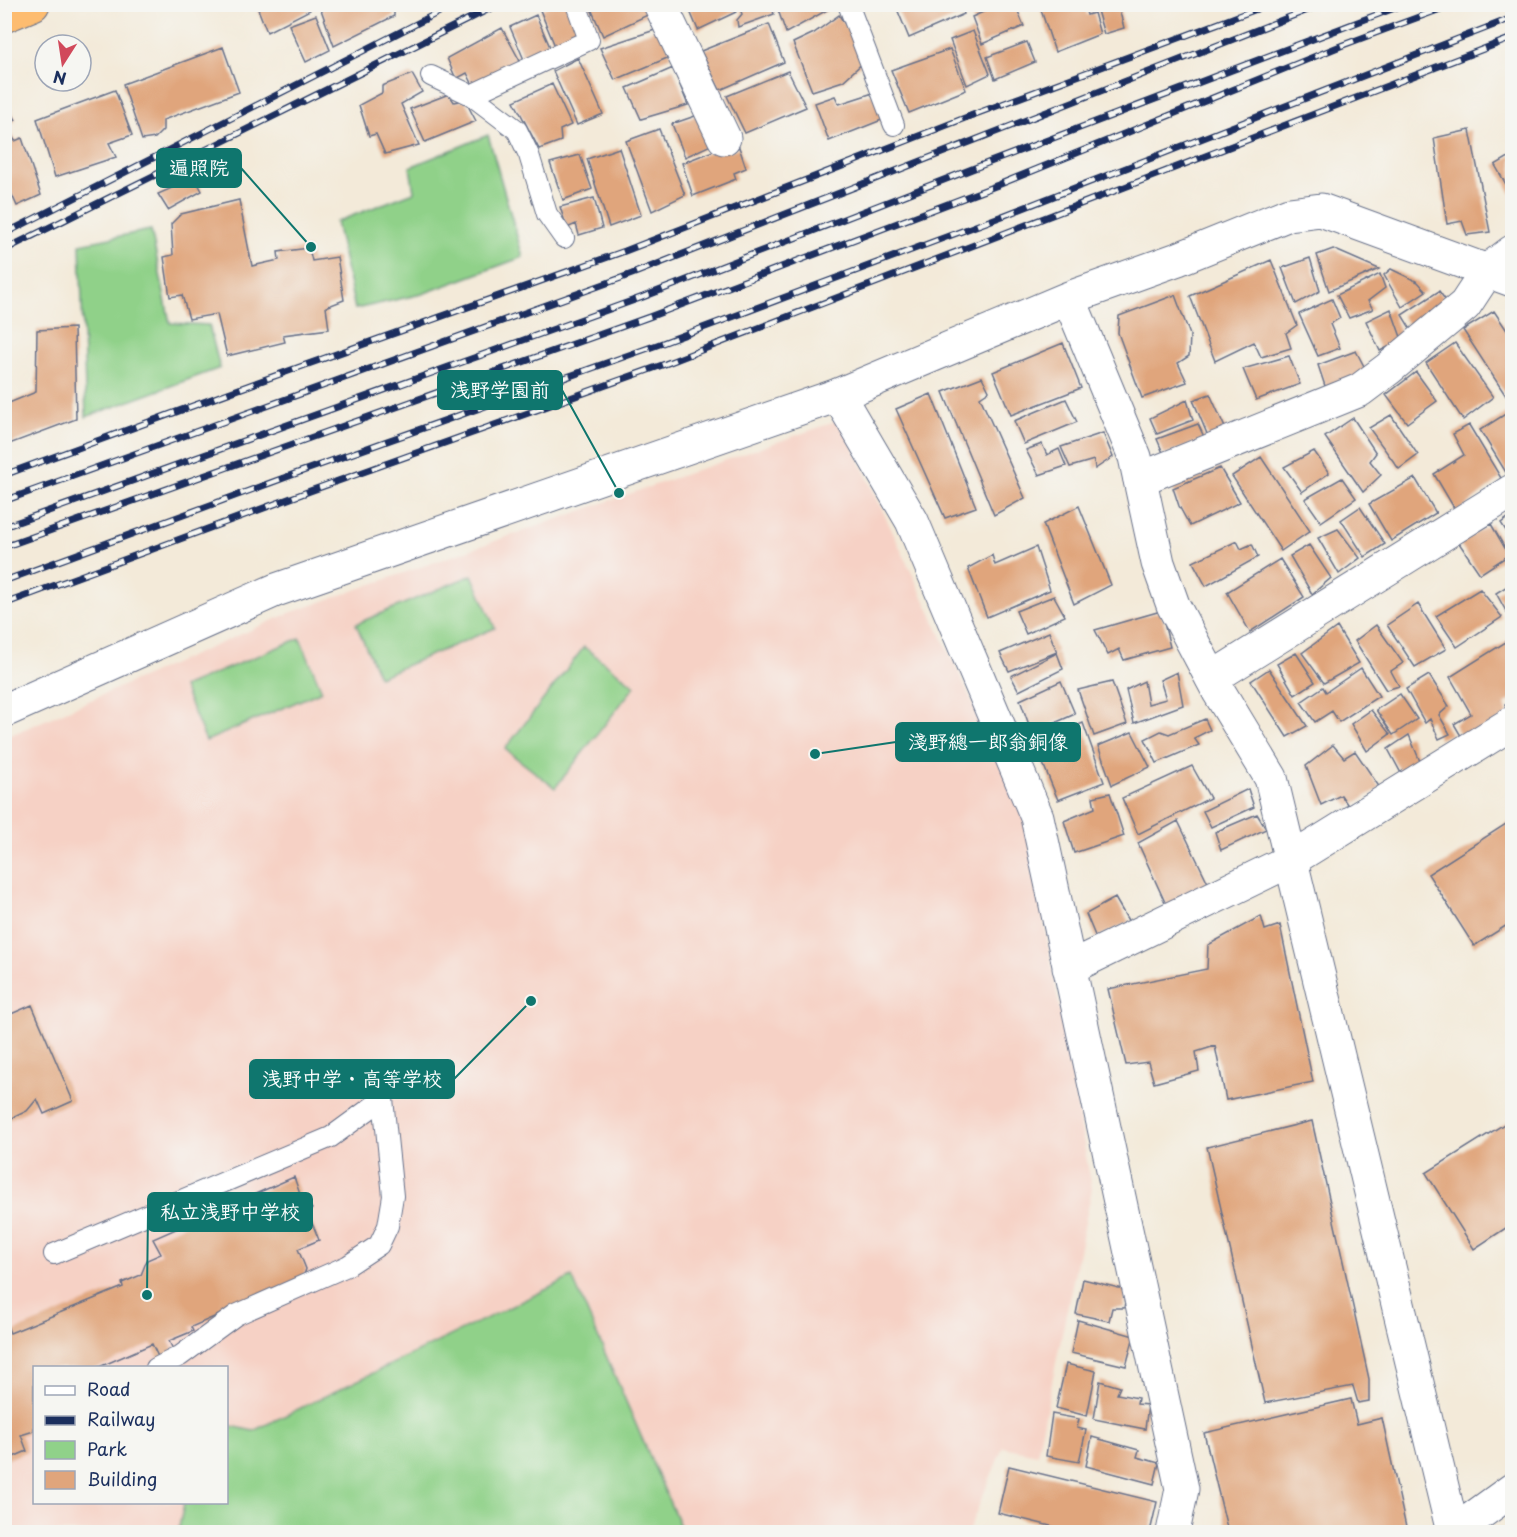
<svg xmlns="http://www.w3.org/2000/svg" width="1517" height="1537" font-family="'Playpen Sans','Klee One',sans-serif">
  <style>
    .built { fill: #f6d1c5; fill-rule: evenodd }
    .green { fill: #90d189; stroke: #568074; stroke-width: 1.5 }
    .building { fill: #e0a57c }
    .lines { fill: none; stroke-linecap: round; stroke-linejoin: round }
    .service-casing { stroke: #677089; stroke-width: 22 }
    .minor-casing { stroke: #677089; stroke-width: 35 }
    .tertiary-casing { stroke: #677089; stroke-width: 35 }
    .trunk-casing { stroke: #677089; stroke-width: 35 }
    .service { stroke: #fff; stroke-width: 20 }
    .minor { stroke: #fff; stroke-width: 33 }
    .tertiary { stroke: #fff; stroke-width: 33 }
    .trunk { stroke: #fdbc6f; stroke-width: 33 }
    .rail-casing { stroke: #1b2f5e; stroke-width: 7 }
    .rail { stroke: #f6f6f2; stroke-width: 4.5; stroke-dasharray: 14; stroke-linecap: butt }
    .leader { fill: none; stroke: #0f766e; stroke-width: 2 }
    .callout-dot { fill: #0f766e; stroke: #f6f6f2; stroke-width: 2 }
    .callout { fill: #0f766e; stroke: #0f766e; stroke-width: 2 }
    .callout-label { font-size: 20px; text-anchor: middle; font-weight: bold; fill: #fff }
  </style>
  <rect width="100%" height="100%" fill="#f6f6f2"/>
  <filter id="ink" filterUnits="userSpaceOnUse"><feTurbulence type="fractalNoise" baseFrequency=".0167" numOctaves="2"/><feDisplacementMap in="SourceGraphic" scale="12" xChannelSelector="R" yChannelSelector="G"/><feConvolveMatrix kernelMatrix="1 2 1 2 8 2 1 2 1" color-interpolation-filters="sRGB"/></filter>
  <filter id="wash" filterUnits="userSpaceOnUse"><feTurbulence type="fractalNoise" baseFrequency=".008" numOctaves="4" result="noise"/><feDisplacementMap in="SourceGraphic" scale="24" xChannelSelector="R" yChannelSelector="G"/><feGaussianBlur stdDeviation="1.35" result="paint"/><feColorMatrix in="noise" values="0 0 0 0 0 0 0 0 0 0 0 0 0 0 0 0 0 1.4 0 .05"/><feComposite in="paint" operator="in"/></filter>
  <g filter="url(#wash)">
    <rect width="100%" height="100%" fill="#f3ead9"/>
    <path class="built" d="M 840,420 L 1024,812 L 1092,1189 L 1037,1454 L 1003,1447 L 968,1532 L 5,1532 L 4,738 L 287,614 ZM 34,1368 L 226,1368 L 226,1502 L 34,1502 Z"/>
    <path class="green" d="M 488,135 L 523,257 L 422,294 L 355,309 L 336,222 L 414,192 L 410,167 Z
      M 151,230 L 170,323 L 209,325 L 220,368 L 86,417 L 80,244 Z
      M 472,575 L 495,628 L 379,677 L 356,624 Z
      M 300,638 L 322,691 L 206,741 L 183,687 Z
      M 584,647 L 635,686 L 555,788 L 505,749 Z
      M 572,1277 L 680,1526 L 707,1532 L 178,1532 L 184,1504 L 183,1503 L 226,1502 L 227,1425 L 253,1431 Z"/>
    <g id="blocks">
      <path class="building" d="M 256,4 L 308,4 L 310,10 L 267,32 Z
        M 319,4 L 394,4 L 394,16 L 334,46 Z
        M 552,4 L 568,4 L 582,33 L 555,46 L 540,10 Z
        M 589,4 L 650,4 L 654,12 L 603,36 Z
        M 687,4 L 734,4 L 736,12 L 698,30 Z
        M 738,4 L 771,4 L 774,14 L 738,27 L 737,20 L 742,14 Z
        M 776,4 L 838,4 L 786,33 Z
        M 895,4 L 961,4 L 964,14 L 909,38 Z
        M 1001,4 L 1015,4 L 1024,26 L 982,44 L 972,17 Z
        M 1049,4 L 1084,4 L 1087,15 L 1094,13 L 1100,34 L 1055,52 L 1040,7 Z
        M 1095,4 L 1118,4 L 1124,28 L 1104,34 Z
        M 316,15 L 330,50 L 306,62 L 289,25 Z
        M 536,15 L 550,47 L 525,62 L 510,27 Z
        M 839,15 L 867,59 L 843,81 L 812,91 L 793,43 L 814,33 Z
        M 769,24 L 784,62 L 720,90 L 701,51 Z
        M 502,28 L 521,63 L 474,87 L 467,73 L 456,79 L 447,58 Z
        M 661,28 L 672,56 L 615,80 L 600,48 Z
        M 973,31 L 990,74 L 967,85 L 950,40 Z
        M 1027,42 L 1035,62 L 995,79 L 987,57 Z
        M 223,47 L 239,92 L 163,120 L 163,130 L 155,138 L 142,140 L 123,84 Z
        M 950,49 L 966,90 L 909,113 L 891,70 Z
        M 578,58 L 603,114 L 577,125 L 553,71 Z
        M 673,68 L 688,105 L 641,119 L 627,88 Z
        M 788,71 L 806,107 L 745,133 L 727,96 Z
        M 412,74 L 422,92 L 401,104 L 419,145 L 385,154 L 376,134 L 369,136 L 359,105 L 382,93 L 382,86 Z
        M 552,84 L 571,125 L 560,130 L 561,141 L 539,149 L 514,101 Z
        M 115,90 L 132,135 L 109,143 L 116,157 L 55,177 L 37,119 Z
        M 873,93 L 884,119 L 829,141 L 815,103 L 835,96 L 839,104 Z
        M 449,94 L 454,102 L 465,100 L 476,121 L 425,142 L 410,109 Z
        M 4,98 L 16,120 L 4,127 Z
        M 698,115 L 711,145 L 685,157 L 672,124 Z
        M 659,129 L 685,195 L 652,211 L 626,141 Z
        M 1470,130 L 1490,232 L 1467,235 L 1462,221 L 1447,224 L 1434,138 Z
        M 9,131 L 15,141 L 22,138 L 41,195 L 17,206 L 4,177 L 4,133 Z
        M 726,146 L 729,152 L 739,147 L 746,168 L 734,173 L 736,179 L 693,196 L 682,163 Z
        M 619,148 L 641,215 L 609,227 L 587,159 Z
        M 580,155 L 592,189 L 563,200 L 550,163 Z
        M 1512,155 L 1512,195 L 1495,165 Z
        M 195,178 L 202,191 L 168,210 L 158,194 Z
        M 594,198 L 602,228 L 579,235 L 576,224 L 567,228 L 560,207 Z
        M 239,200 L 252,266 L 279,260 L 278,252 L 309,248 L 312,261 L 337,257 L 344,300 L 326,307 L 329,329 L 283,335 L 285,342 L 227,356 L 217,314 L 189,319 L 182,295 L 170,297 L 164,257 L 173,255 L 171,224 L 181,214 Z
        M 1333,249 L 1379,269 L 1329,291 L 1317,255 Z
        M 1310,258 L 1320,291 L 1296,304 L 1282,268 Z
        M 1271,260 L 1297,325 L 1286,333 L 1291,348 L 1261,357 L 1254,342 L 1215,361 L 1190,296 Z
        M 1391,269 L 1418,282 L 1426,291 L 1402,307 L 1384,275 Z
        M 1380,274 L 1385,288 L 1368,301 L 1373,309 L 1349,318 L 1337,295 Z
        M 1439,291 L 1449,305 L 1413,333 L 1402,315 Z
        M 1175,295 L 1190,335 L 1189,356 L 1178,363 L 1187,382 L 1142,398 L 1118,333 L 1119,316 Z
        M 1332,299 L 1340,318 L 1330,324 L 1340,348 L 1318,356 L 1299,314 Z
        M 1391,309 L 1402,340 L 1380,351 L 1366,321 Z
        M 1494,311 L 1512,338 L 1512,392 L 1506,396 L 1463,330 Z
        M 74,328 L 76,419 L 4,446 L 4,405 L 36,392 L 37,330 Z
        M 1063,343 L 1081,388 L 1011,415 L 993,372 Z
        M 1455,343 L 1493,397 L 1463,420 L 1426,363 Z
        M 1356,351 L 1367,372 L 1327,392 L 1318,365 Z
        M 1289,356 L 1300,384 L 1256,400 L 1243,369 Z
        M 1416,372 L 1437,401 L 1407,423 L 1386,395 Z
        M 982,377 L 989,391 L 980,397 L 1025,498 L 994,515 L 943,392 Z
        M 931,394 L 976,507 L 945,518 L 896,409 Z
        M 1210,394 L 1226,430 L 1210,441 L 1193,400 Z
        M 1066,399 L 1077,422 L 1024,444 L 1014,421 Z
        M 1187,400 L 1193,420 L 1157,434 L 1150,418 Z
        M 1507,413 L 1512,420 L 1512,472 L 1507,474 L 1480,430 Z
        M 1391,415 L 1418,455 L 1399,469 L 1369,428 Z
        M 1353,418 L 1376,453 L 1370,461 L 1381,475 L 1363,492 L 1325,437 Z
        M 1198,424 L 1205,439 L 1164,455 L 1157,439 Z
        M 1469,425 L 1501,478 L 1457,513 L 1434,474 L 1464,455 L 1453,434 Z
        M 1103,433 L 1113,457 L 1095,469 L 1094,460 L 1070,467 L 1061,447 Z
        M 1042,444 L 1047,455 L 1059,449 L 1066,466 L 1039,475 L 1026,450 Z
        M 1314,451 L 1329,473 L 1302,492 L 1284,467 Z
        M 1261,457 L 1310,531 L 1281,551 L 1232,476 Z
        M 1220,468 L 1240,502 L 1190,526 L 1179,506 L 1173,488 Z
        M 1342,478 L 1356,498 L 1321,522 L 1305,499 Z
        M 1415,478 L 1436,513 L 1391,541 L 1369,504 Z
        M 1079,506 L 1111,585 L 1074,604 L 1043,524 Z
        M 1360,507 L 1385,544 L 1365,557 L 1341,520 Z
        M 1512,515 L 1512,540 L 1501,523 Z
        M 1491,524 L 1509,555 L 1480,574 L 1459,543 Z
        M 1338,529 L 1360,558 L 1339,574 L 1318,538 Z
        M 1237,541 L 1241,549 L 1252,544 L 1258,557 L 1206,586 L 1193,562 Z
        M 1309,545 L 1331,578 L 1312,594 L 1290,556 Z
        M 1036,547 L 1050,590 L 987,617 L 968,568 L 992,555 L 995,565 Z
        M 1280,559 L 1304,597 L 1250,632 L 1227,592 Z
        M 1512,583 L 1512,622 L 1496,593 Z
        M 1480,589 L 1502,617 L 1457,647 L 1436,616 Z
        M 1054,596 L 1065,616 L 1026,634 L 1016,611 Z
        M 1418,604 L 1446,649 L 1415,667 L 1387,625 Z
        M 1161,611 L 1170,647 L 1124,660 L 1119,649 L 1108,655 L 1095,630 Z
        M 1376,625 L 1403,663 L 1391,671 L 1399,686 L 1386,690 L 1355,641 Z
        M 1337,627 L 1359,663 L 1324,683 L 1302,653 Z
        M 1049,632 L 1057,652 L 1009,671 L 1000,653 Z
        M 1512,638 L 1512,699 L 1505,704 L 1508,715 L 1464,741 L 1454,724 L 1471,714 L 1450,677 Z
        M 1057,653 L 1063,669 L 1019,691 L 1011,676 Z
        M 1296,653 L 1315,682 L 1295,695 L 1277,664 Z
        M 1361,668 L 1379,696 L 1339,722 L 1332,711 L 1315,722 L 1301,702 L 1323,687 L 1326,692 Z
        M 1269,669 L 1307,726 L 1287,737 L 1251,681 Z
        M 1177,672 L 1183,705 L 1134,723 L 1126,690 L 1144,681 L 1148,704 L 1166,699 L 1160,680 Z
        M 1429,675 L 1449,706 L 1439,715 L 1450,734 L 1439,739 L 1430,719 L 1425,723 L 1406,689 Z
        M 1061,681 L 1075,714 L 1032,733 L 1020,700 Z
        M 1112,682 L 1127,724 L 1094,736 L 1078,690 Z
        M 1400,694 L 1417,719 L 1393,735 L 1376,710 Z
        M 1371,710 L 1390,734 L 1367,751 L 1351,724 Z
        M 1205,719 L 1210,730 L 1194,738 L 1199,745 L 1157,763 L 1145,739 L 1161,731 L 1169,734 Z
        M 1083,723 L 1104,782 L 1058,800 L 1035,744 Z
        M 1132,732 L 1150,767 L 1112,785 L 1098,746 Z
        M 1409,735 L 1422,766 L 1402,775 L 1388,749 Z
        M 1333,745 L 1344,758 L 1355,751 L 1380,788 L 1349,807 L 1341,795 L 1321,805 L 1306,766 Z
        M 1192,766 L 1210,798 L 1138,834 L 1122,798 Z
        M 1248,789 L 1254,807 L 1211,827 L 1203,811 Z
        M 1110,793 L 1124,836 L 1074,853 L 1064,821 L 1095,808 L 1093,797 Z
        M 1257,814 L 1266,829 L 1221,850 L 1215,832 Z
        M 1512,820 L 1512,922 L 1474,946 L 1428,874 Z
        M 1178,821 L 1210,887 L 1169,911 L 1138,843 Z
        M 1115,898 L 1129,922 L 1096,938 L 1086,914 Z
        M 1261,916 L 1265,930 L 1280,925 L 1313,1082 L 1226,1100 L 1215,1046 L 1196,1052 L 1199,1071 L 1154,1083 L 1148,1062 L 1126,1065 L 1108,989 L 1207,969 L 1208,945 Z
        M 32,1005 L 73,1101 L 44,1114 L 37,1099 L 27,1111 L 4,1122 L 4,1017 Z
        M 1512,1119 L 1512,1224 L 1474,1249 L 1426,1173 Z
        M 1312,1121 L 1369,1379 L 1369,1401 L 1358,1403 L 1353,1386 L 1265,1403 L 1207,1147 Z
        M 294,1177 L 303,1203 L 310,1206 L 312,1209 L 308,1213 L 319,1240 L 298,1249 L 306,1269 L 304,1275 L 299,1280 L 191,1327 L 193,1331 L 169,1341 L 176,1356 L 161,1363 L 152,1344 L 97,1368 L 34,1368 L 34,1431 L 21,1435 L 27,1451 L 4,1461 L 4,1319 L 10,1333 L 123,1287 L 122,1283 L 141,1275 L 147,1260 L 161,1254 L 153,1239 Z
        M 1083,1279 L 1127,1290 L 1124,1308 L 1112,1308 L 1109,1321 L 1076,1314 Z
        M 1078,1320 L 1134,1336 L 1126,1366 L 1071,1353 Z
        M 1066,1364 L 1096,1371 L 1087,1416 L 1056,1408 Z
        M 1100,1381 L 1120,1387 L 1117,1394 L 1138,1398 L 1137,1404 L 1148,1405 L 1145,1429 L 1094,1419 Z
        M 1351,1399 L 1357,1424 L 1382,1418 L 1407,1532 L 1228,1532 L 1204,1433 Z
        M 1052,1414 L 1079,1419 L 1077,1428 L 1086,1430 L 1079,1462 L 1046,1456 Z
        M 1092,1437 L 1139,1450 L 1137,1457 L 1159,1463 L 1154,1484 L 1086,1466 Z
        M 1009,1466 L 1157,1502 L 1150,1532 L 1075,1532 L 998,1513 Z"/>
    </g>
  </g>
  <g filter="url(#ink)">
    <use href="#blocks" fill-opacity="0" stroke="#677089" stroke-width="1.5"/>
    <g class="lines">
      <g class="service-casing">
        <path id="service" d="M 848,4 L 894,125
          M 431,76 L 471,95 L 517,130 L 529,155 L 547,214 L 564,238
          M 471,95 L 589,40 L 576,4
          M 54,1254 L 331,1137 L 383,1099
          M 156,1368 L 180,1356 L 236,1315 L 347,1266 L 379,1245 L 388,1226 L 393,1196 L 383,1099"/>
      </g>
      <g class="minor-casing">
        <path id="minor" d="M 660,4 L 724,138
          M 838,395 L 912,521 L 1037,817 L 1182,1489 L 1173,1532
          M 1140,479 L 1360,390 L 1388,369 L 1465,305 L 1488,270 L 1512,252
          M 1212,678 L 1512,491
          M 1069,968 L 1291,860 L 1512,723
          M 1454,1532 L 1512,1490"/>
      </g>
      <g class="tertiary-casing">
        <path id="tertiary" d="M 1069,298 L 1135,457 L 1158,563 L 1173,605 L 1219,692 L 1271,778 L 1453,1532
          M 4,711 L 276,590 L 838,395 L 1069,298 L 1178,259 L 1289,214 L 1321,210 L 1512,280"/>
      </g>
      <g class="trunk-casing">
        <path id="trunk" d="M 4,16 L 33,4"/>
      </g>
      <use href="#service" class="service"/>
      <use href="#minor" class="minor"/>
      <use href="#tertiary" class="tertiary"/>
      <use href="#trunk" class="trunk"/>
      <g class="rail-casing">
        <path id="rail" d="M 4,234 L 455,4
          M 4,250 L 499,4
          M 4,475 L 269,378 L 625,251 L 970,116 L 1270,4
          M 4,501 L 632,274 L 1323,4
          M 4,527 L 643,297 L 990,162 L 1405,4
          M 4,547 L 649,317 L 998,185 L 1343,45 L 1454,4
          M 4,581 L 300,472 L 657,345 L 1005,215 L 1512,18
          M 4,604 L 310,491 L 665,364 L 1512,38"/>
      </g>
      <use href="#rail" class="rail"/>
    </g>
  </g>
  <path class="leader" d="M311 247L241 168M619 493L562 390M815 754L896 742M531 1001L454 1079M147 1295L148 1212"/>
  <g class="callout-dot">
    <circle cx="311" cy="247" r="6"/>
    <circle cx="619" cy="493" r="6"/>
    <circle cx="815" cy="754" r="6"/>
    <circle cx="531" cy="1001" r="6"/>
    <circle cx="147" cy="1295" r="6"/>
  </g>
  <g class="callout">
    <rect x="157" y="149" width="84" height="38" rx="6"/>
    <rect x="438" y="371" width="124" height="38" rx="6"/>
    <rect x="896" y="723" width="184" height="38" rx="6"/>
    <rect x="250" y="1060" width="204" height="38" rx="6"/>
    <rect x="148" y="1193" width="164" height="38" rx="6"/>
  </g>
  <g class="callout-label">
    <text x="199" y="175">遍照院</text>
    <text x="500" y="397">浅野学園前</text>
    <text x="988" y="749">淺野總一郎翁銅像</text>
    <text x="352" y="1086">浅野中学・高等学校</text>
    <text x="230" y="1219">私立浅野中学校</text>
  </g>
  <rect width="1517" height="1537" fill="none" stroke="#f6f6f2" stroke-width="24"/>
  <rect x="33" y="1366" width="195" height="138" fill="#f6f6f2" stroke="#9ea6b7" stroke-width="1.5"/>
  <rect x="45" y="1386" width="30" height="9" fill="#ffffff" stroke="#9ea6b7" stroke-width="1.5"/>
  <text x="87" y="1396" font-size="18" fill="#1b2f5e">Road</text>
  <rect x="45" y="1416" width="30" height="9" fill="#1b2f5e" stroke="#9ea6b7" stroke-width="1.5"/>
  <text x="87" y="1426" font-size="18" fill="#1b2f5e">Railway</text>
  <rect x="45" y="1441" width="30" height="18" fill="#90d189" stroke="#9ea6b7" stroke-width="1.5"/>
  <text x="87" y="1456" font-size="18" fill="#1b2f5e">Park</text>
  <rect x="45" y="1471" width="30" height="18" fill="#e0a57c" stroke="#9ea6b7" stroke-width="1.5"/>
  <text x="87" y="1486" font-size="18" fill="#1b2f5e">Building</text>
  <g transform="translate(63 63) rotate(192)"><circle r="28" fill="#f6f6f2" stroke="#9ea6b7" stroke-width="1.5"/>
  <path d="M0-4.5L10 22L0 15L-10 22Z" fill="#d1495b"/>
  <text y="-9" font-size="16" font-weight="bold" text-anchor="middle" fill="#1b2f5e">N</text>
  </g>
</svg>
